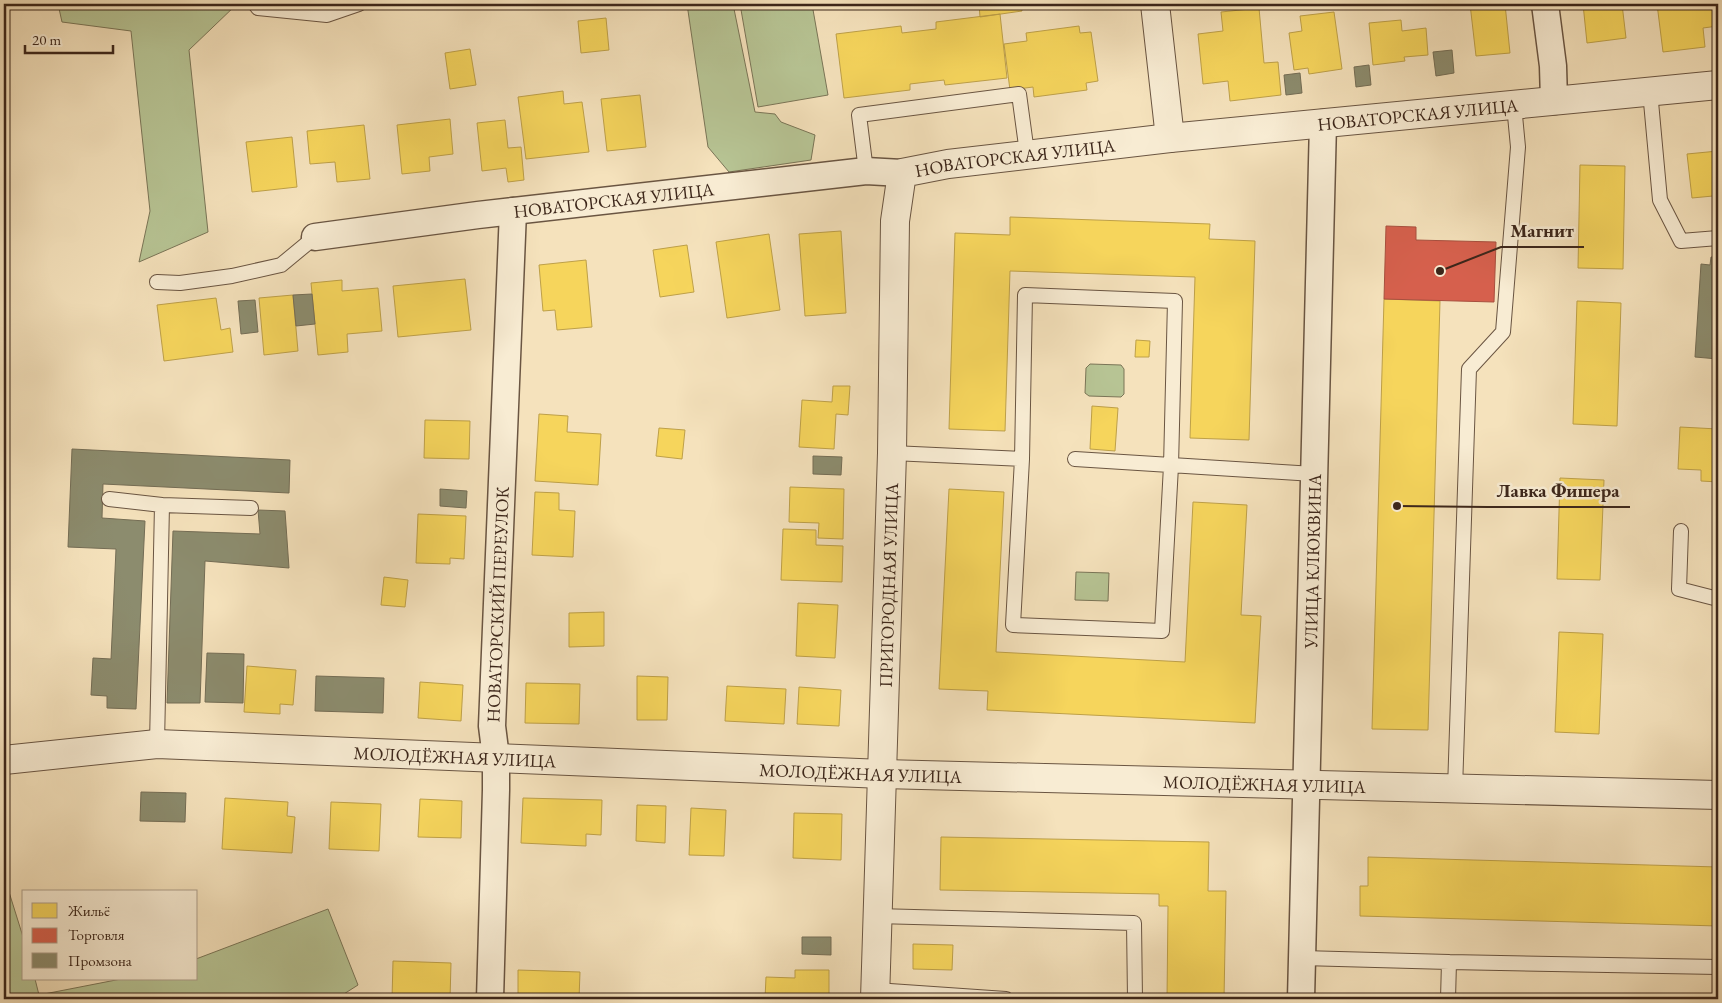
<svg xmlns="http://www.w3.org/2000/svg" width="1722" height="1003" font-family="'EB Garamond',serif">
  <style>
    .green { fill: #b7c494; stroke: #7a7557 }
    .homes { fill: #f6d55c; stroke: #bea048 }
    .shops { fill: #d6604d; stroke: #a84f3e }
    .industry { fill: #8c8c6e; stroke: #746d55 }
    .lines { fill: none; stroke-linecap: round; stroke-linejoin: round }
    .service-casing { stroke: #6a5542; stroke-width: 16 }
    .minor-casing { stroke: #6a5542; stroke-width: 29 }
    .tertiary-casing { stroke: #6a5542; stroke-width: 30 }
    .service { stroke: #f8ecd3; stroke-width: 14 }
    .minor { stroke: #f8ecd3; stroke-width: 26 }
    .tertiary { stroke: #f8ecd3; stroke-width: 28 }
    .labels { text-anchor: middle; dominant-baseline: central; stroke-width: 5; stroke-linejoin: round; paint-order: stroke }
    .street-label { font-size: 18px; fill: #3c261a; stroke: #f8ecd3 }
    .leader { fill: none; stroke: #3c261a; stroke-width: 2 }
    .callout-dot { fill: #3c261a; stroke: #f8ecd3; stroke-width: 2 }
    .callout-label { font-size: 19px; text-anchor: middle; font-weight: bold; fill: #3c261a; stroke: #f8ecd3; stroke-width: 5; stroke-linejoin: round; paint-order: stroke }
  </style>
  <rect width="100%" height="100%" fill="#f5e2bc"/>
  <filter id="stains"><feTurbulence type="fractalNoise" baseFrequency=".004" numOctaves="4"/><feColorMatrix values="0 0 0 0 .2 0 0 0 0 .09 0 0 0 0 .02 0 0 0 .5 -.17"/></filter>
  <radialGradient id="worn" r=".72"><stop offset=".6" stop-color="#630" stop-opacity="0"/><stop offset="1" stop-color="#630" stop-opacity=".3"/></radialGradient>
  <path class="green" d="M 58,4 L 237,4 L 189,50 L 208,232 L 139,262 L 150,211 L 131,31 L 62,22 Z
    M 687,4 L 733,4 L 755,112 L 775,114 L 781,122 L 815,135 L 811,160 L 729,172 L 708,147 Z
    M 740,4 L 812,4 L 828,95 L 758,107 Z
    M 1090,364 L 1121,365 L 1124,369 L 1124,394 L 1121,397 L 1089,396 L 1085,393 L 1086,368 Z
    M 1076,572 L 1109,573 L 1108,601 L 1075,600 Z
    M 4,876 L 24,940 L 24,979 L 35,979 L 39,995 L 121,979 L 196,979 L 196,959 L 328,909 L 358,985 L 336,999 L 4,999 Z"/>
  <path class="homes" d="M 979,4 L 1021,4 L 1022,11 L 980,17 Z
    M 1470,4 L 1505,4 L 1510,53 L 1476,56 Z
    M 1583,4 L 1622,4 L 1626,38 L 1587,43 Z
    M 1657,4 L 1717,4 L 1718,26 L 1703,28 L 1705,47 L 1663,52 Z
    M 1259,8 L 1264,63 L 1278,62 L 1281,95 L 1230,101 L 1228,81 L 1203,84 L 1198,34 L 1223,31 L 1221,12 Z
    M 1334,12 L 1342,69 L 1309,74 L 1308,68 L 1294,70 L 1289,33 L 1302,31 L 1300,16 Z
    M 1000,14 L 1007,78 L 945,85 L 944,80 L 910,84 L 910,90 L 844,98 L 836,34 L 901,26 L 902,33 L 936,29 L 936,22 Z
    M 606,18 L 609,50 L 581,53 L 578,21 Z
    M 1401,20 L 1402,31 L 1426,28 L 1428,55 L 1404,57 L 1405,61 L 1373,65 L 1369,23 Z
    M 1079,26 L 1080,33 L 1091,32 L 1098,81 L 1086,83 L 1087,90 L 1034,97 L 1033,87 L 1010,90 L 1004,44 L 1027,41 L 1026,33 Z
    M 470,49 L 476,85 L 450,89 L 445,53 Z
    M 563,91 L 564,104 L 582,102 L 589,152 L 526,159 L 518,97 Z
    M 640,95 L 646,147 L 607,151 L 601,99 Z
    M 450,119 L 453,154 L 429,157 L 430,171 L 402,174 L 397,125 Z
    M 505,120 L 508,148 L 521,147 L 524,180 L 508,182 L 506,168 L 482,171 L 477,123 Z
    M 364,125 L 370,179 L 337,182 L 335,162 L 310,164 L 307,131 Z
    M 292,137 L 297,187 L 252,192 L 246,142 Z
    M 1718,151 L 1718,222 L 1716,222 L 1713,196 L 1692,198 L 1687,154 Z
    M 1580,165 L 1625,166 L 1623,269 L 1578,268 Z
    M 1010,217 L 1210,224 L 1209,239 L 1255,241 L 1249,440 L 1190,438 L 1195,277 L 1010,271 L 1005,431 L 949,429 L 955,233 L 1010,235 Z
    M 841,231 L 846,313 L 805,316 L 799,234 Z
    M 769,234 L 780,310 L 727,318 L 716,242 Z
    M 687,245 L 694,292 L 660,297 L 653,250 Z
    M 586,260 L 592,327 L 557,330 L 555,310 L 543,311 L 539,265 Z
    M 465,279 L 471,330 L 398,337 L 393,286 Z
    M 342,280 L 342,291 L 378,288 L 382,331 L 347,334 L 348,352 L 318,355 L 311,283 Z
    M 293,295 L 298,351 L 264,355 L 259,298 Z
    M 216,298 L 221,330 L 230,328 L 233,352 L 164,361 L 157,305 Z
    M 1384,299 L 1440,301 L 1428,730 L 1372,729 Z
    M 1577,301 L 1621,303 L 1617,426 L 1573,424 Z
    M 1136,340 L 1150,341 L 1149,357 L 1135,357 Z
    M 833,386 L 850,386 L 848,415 L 836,414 L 834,449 L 799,447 L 802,400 L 832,402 Z
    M 1092,406 L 1118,408 L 1115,451 L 1090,449 Z
    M 539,414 L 568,416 L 567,432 L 601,434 L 598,485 L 535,481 Z
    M 425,420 L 470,421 L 469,459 L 424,458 Z
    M 1680,427 L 1718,429 L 1718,482 L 1701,481 L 1701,470 L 1678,469 Z
    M 659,428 L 685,430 L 682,459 L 656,456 Z
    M 1560,478 L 1604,480 L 1600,580 L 1557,579 Z
    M 790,487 L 844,489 L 843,539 L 818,538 L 819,523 L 789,522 Z
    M 949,489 L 1004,492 L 996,652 L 1185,662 L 1193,502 L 1247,505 L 1241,615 L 1261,616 L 1255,723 L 987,710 L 988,691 L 939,689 Z
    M 535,492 L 559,493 L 559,510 L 575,511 L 573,557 L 532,555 Z
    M 418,514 L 466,516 L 464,559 L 450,558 L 450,564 L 416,563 Z
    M 783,529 L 816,530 L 816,545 L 843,546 L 842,582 L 781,580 Z
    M 384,577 L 408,580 L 405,607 L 381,605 Z
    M 798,603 L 838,605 L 835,658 L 796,656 Z
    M 604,612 L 604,646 L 569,647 L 569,613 Z
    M 1559,632 L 1603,634 L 1599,734 L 1555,732 Z
    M 247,666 L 296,670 L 293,705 L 280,704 L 280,714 L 244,712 Z
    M 637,676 L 668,677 L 667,720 L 637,720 Z
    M 420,682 L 463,685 L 461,721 L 418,718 Z
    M 526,683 L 580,684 L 579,724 L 525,723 Z
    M 727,686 L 786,689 L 784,724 L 725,721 Z
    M 799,687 L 841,690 L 839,726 L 797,724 Z
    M 225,798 L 288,802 L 287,816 L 295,817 L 292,853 L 222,849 Z
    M 523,798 L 602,800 L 601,835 L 586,834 L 586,846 L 521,843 Z
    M 420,799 L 462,801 L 461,838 L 418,837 Z
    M 331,802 L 381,804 L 379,851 L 329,849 Z
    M 637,805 L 666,806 L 665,843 L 636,841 Z
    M 691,808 L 726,810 L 724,856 L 689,855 Z
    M 794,813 L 842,814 L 841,860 L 793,858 Z
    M 941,837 L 1209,842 L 1208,891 L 1226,891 L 1224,999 L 1167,999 L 1168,906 L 1159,906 L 1159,894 L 940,890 Z
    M 1368,857 L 1718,867 L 1718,926 L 1360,916 L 1360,886 L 1368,886 Z
    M 913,944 L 953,945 L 952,970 L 913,969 Z
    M 393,961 L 451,963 L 450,999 L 392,999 Z
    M 518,970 L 580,972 L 579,999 L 518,999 Z
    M 795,970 L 829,970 L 829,999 L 765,999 L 766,977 L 795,978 Z"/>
  <path class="shops" d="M 1386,226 L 1416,227 L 1416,240 L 1496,242 L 1494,302 L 1384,299 Z"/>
  <path class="industry" d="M 1452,50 L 1454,73 L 1436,76 L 1433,52 Z
    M 1369,65 L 1371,85 L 1356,87 L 1354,67 Z
    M 1300,73 L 1302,93 L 1286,95 L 1284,75 Z
    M 1711,257 L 1718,257 L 1718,359 L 1695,357 L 1701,264 L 1710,265 Z
    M 312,294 L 315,324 L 296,326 L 293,295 Z
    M 255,300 L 258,332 L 241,334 L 238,301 Z
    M 72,449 L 290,460 L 289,493 L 103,484 L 102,518 L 145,521 L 136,709 L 107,708 L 107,696 L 91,695 L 93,658 L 111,659 L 116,549 L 68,547 Z
    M 813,456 L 842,457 L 841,475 L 813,474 Z
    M 440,489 L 467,491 L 466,508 L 440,506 Z
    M 258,510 L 285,511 L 289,568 L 205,561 L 200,703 L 167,703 L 173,531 L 260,534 Z
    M 207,653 L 244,654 L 243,703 L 205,702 Z
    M 316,676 L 384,678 L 383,713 L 315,711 Z
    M 141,792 L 186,793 L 185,822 L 140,821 Z
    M 802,937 L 831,937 L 831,955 L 802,954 Z"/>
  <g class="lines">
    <g class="service-casing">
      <path id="service" d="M 255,4 L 258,8 L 327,15 L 359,4
        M 1650,91 L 1660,200 L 1681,241 L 1718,238
        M 866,171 L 859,115 L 1019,94 L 1027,153
        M 157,282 L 180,283 L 232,276 L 281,265 L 315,237
        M 1025,295 L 1175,301 L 1171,466 L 1162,631 L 1013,625 L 1022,459 Z
        M 892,453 L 1022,459
        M 1075,459 L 1314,474
        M 109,499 L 162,505
        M 1681,531 L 1679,589 L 1718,599
        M 157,744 L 162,505 L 251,508
        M 1455,789 L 1469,369 L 1503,332 L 1518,147 L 1514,105
        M 876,916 L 1134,923 L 1135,999
        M 1302,958 L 1449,962 L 1448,999
        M 1449,962 L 1718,967
        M 875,990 L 1006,999"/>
    </g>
    <g class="minor-casing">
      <g id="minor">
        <path d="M 1545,4 L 1553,66 L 1554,101"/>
        <path id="s1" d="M 315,237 L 478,215 L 866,171 L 902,173"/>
        <path id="s2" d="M 490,999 L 496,790 L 496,758 L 492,726 L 513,211"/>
        <path id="s3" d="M 1301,999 L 1323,123"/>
      </g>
    </g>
    <g class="tertiary-casing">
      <g id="tertiary">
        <path d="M 1155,4 L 1170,138"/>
        <path id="s4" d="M 4,760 L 157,744 L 883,774 L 1718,795"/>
        <path id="s5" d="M 875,999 L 892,453 L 895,221 L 902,173 L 948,164 L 1170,138 L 1718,85"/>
      </g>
    </g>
    <use href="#service" class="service"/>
    <use href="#minor" class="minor"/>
    <use href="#tertiary" class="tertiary"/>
  </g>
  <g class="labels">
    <g class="street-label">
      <text stroke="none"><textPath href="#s5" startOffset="1346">НОВАТОРСКАЯ УЛИЦА</textPath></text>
      <text stroke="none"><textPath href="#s5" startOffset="941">НОВАТОРСКАЯ УЛИЦА</textPath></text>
      <text stroke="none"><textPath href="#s1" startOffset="301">НОВАТОРСКАЯ УЛИЦА</textPath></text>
      <text stroke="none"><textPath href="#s3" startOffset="438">УЛИЦА КЛЮКВИНА</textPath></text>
      <text stroke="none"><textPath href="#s5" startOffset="414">ПРИГОРОДНАЯ УЛИЦА</textPath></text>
      <text stroke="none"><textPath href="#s2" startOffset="395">НОВАТОРСКИЙ ПЕРЕУЛОК</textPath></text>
      <text stroke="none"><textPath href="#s4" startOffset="452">МОЛОДЁЖНАЯ УЛИЦА</textPath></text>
      <text stroke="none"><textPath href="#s4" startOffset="858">МОЛОДЁЖНАЯ УЛИЦА</textPath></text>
      <text stroke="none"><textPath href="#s4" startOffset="1262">МОЛОДЁЖНАЯ УЛИЦА</textPath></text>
    </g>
  </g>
  <path class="leader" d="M1440 271L1501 247H1584M1397 506L1487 507H1630"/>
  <g class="callout-dot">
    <circle cx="1440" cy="271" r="5"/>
    <circle cx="1397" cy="506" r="5"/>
  </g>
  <g class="callout-label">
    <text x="1542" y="237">Магнит</text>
    <text x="1558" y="497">Лавка Фишера</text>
  </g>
  <rect width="1722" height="1003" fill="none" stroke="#f5e2bc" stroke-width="20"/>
  <rect x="5" y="5" width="1712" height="993" fill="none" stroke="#3c261a" stroke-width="2.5"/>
  <rect x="10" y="10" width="1702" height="983" fill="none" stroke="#3c261a"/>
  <rect x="22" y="890" width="175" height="90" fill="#f8ecd3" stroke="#ad9d89"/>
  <rect x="32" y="903" width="25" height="15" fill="#f6d55c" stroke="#ad9d89"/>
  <text x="68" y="916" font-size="15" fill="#3c261a">Жильё</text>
  <rect x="32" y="928" width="25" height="15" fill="#d6604d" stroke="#ad9d89"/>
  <text x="68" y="940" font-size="15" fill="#3c261a">Торговля</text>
  <rect x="32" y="953" width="25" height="15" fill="#8c8c6e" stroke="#ad9d89"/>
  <text x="68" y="966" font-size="15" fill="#3c261a">Промзона</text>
  <path d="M25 45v8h88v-8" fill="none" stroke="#3c261a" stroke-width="2.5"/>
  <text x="32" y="45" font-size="15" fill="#3c261a" stroke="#f8ecd3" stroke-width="4" paint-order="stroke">20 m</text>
  <rect width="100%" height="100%" filter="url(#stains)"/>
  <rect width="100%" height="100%" fill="url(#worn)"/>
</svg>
